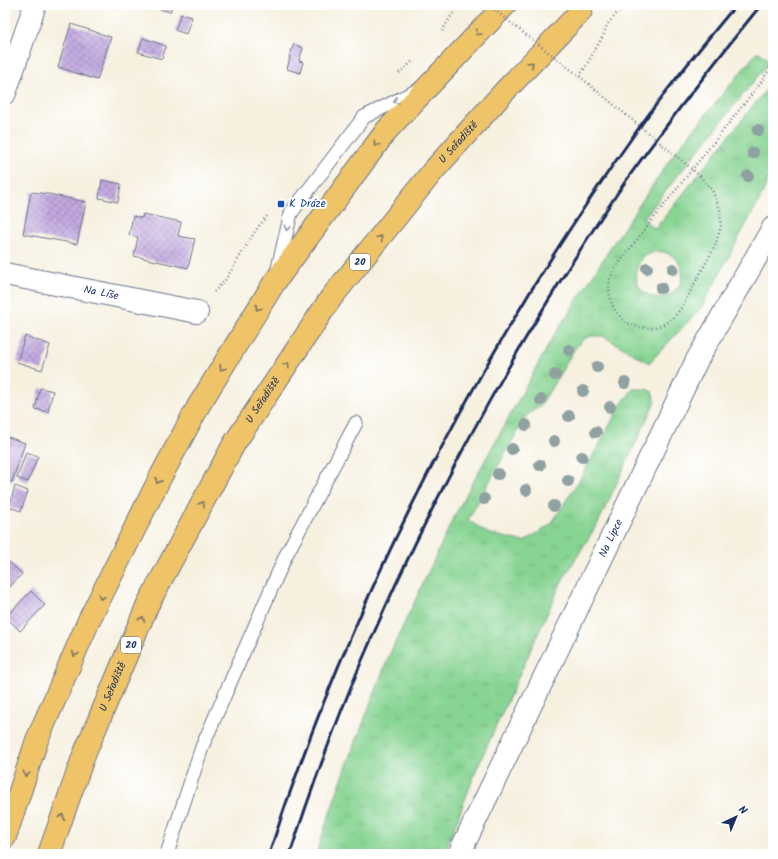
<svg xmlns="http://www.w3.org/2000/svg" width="778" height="859" font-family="Kalam,sans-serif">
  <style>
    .grass { fill: url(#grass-tufts); stroke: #518278; fill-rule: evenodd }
    .building { fill: url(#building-cross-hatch) }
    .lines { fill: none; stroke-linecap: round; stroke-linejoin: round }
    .service-casing { stroke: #68738b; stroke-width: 15 }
    .minor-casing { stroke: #68738b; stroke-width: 24 }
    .trunk-casing { stroke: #68738b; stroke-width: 24 }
    .path { stroke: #68738b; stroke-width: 2.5; stroke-dasharray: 1 3; stroke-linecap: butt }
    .service { stroke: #fff; stroke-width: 13 }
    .minor { stroke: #fff; stroke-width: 22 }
    .trunk { stroke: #efc469; stroke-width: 22 }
    .rail { stroke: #1b2f5e; stroke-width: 3 }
    .path-bridge { stroke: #68738b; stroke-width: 2.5; stroke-dasharray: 1 3; stroke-linecap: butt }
    .tree { fill: #8fa1a1 }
    .oneway { stroke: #7a7263 }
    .oneway2 { stroke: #8d97ae }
    .transit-dot { fill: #1a4fb4; stroke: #fff; stroke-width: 1.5 }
    .labels { text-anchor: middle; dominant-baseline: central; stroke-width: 4; stroke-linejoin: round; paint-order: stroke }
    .shield { fill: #fff; stroke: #5f6d8e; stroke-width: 1 }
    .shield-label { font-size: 10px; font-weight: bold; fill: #1b2f5e }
    .street-label { font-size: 11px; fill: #1b2f5e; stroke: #fff }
    .transit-label { font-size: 11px; fill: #164399; stroke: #fff; text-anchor: start }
  </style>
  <defs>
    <pattern id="grass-tufts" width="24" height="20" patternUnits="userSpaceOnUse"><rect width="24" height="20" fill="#87d493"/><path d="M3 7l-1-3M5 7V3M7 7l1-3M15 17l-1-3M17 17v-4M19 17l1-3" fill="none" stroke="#74b681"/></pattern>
    <pattern id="building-cross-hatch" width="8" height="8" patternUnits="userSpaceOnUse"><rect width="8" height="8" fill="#c2a9e0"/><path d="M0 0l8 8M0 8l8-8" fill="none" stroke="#9d8ab9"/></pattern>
  </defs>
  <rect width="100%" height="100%" fill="#fff"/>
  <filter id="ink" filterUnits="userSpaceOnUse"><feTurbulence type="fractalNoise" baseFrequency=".025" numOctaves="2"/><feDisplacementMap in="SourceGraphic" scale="8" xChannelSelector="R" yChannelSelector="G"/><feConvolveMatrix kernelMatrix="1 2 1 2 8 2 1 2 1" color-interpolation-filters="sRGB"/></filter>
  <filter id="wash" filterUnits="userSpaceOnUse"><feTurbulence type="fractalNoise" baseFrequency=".012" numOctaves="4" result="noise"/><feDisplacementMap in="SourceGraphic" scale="16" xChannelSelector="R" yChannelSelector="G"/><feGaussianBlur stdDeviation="0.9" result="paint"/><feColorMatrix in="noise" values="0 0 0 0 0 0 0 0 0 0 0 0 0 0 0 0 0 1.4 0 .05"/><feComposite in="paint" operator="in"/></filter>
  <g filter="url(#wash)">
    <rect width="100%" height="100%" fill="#f6f0df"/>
    <path class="grass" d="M 758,51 L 770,61 L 643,219 L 655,229 L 773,81 L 773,163 L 763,193 L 701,308 L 649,363 L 603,336 L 590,336 L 582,340 L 574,350 L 541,405 L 526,416 L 468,520 L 487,533 L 524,542 L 551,524 L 582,476 L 620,406 L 633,389 L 646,389 L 653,392 L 655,402 L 599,521 L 562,581 L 477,768 L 444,854 L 316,854 L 338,789 L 388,658 L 456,513 L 552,339 L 613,244 L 673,155 ZM 654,252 C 659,252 664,251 669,254 C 680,259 685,272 681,282 C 675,296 658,303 645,293 C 635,286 633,270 641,260 C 644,256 649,254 654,252 Z"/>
    <g id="blocks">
      <path class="building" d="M 160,5 L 172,5 L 170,12 L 159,9 Z
        M 181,14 L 192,17 L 186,34 L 175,30 Z
        M 71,24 L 111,37 L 97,80 L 58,67 Z
        M 143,38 L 166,46 L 162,59 L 138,52 Z
        M 294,44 L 303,48 L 299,61 L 303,62 L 300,73 L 287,69 L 290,58 L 289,58 Z
        M 102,180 L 121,184 L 118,202 L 99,198 Z
        M 31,192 L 48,194 L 86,202 L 77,244 L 23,234 Z
        M 143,214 L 181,222 L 178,236 L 195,239 L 188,268 L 134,256 L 138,237 L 129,235 L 133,216 L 142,218 Z
        M 25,336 L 50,345 L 42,370 L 17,362 Z
        M 40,388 L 53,391 L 48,412 L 35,409 Z
        M 5,436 L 25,443 L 12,482 L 5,480 Z
        M 26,452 L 38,456 L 28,482 L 17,478 Z
        M 15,486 L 28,491 L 21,511 L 9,507 Z
        M 5,558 L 22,574 L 5,592 Z
        M 31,591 L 45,605 L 20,631 L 6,617 Z"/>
    </g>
  </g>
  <g filter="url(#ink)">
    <use href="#blocks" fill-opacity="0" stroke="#68738b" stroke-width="1"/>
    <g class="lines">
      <g class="service-casing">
        <path id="service" d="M 277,272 L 291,213 L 364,117 L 418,90
          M 167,854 L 202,747 L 286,555 L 356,423"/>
      </g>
      <g class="minor-casing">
        <g id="minor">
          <path d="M 5,93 L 35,5"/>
          <path id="s1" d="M 5,274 L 197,312"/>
          <path id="s2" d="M 461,854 L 461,850 L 697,360 L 773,228"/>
        </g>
      </g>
      <g class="trunk-casing">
        <g id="trunk">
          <path d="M 5,837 L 37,740 L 90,618 L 161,476 L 199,405 L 274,283 L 387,130 L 505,5"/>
          <path id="s3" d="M 49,854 L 84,755 L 148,604 L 234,444 L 331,298 L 433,171 L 504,92 L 581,11"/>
        </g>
      </g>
      <path class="path" d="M 442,31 L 458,5
        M 399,73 L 413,61
        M 579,76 L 583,71 L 603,36 L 607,25 L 624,5
        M 649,224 L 759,85 L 773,64
        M 214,292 L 226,279 L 256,230 L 267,216"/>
      <use href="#service" class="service"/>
      <use href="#minor" class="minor"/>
      <use href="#trunk" class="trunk"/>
      <path class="rail" d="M 269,854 C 353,596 479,353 636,132 C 667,88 701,47 736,5
        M 290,854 C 311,790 334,727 360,665 C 431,498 519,338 621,188 C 639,161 660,135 679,109 C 706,74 733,39 761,5"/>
      <path class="path-bridge" d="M 488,5 L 579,76 L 699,175 L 712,190 L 720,209 L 721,227 L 715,246 L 682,307 L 674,317 L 663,325 L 651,328 L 638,327 L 625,322 L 617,313 L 614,309 L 611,302 L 609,290 L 610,278 L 616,267 L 649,224"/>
    </g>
    <g class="tree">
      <circle cx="758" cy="130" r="6"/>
      <circle cx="753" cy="153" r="6"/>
      <circle cx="748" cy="176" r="6"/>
      <circle cx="647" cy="268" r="6"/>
      <circle cx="673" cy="269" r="6"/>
      <circle cx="661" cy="288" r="6"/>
      <circle cx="569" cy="350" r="6"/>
      <circle cx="597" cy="367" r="6"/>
      <circle cx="555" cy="375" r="6"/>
      <circle cx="625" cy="383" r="6"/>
      <circle cx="583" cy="391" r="6"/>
      <circle cx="541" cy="400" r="6"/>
      <circle cx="610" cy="407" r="6"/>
      <circle cx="569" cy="416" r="6"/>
      <circle cx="526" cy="425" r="6"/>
      <circle cx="596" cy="432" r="6"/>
      <circle cx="554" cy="441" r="6"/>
      <circle cx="512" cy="449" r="6"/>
      <circle cx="582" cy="457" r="6"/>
      <circle cx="540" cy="465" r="6"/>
      <circle cx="498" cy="474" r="6"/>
      <circle cx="568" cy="481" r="6"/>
      <circle cx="526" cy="490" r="6"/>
      <circle cx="484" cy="499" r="6"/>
      <circle cx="554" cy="506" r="6"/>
    </g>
    <defs><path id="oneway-chevron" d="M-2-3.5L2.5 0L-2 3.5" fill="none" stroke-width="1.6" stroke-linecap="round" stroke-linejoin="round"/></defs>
    <g class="oneway">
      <use href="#oneway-chevron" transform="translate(478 33) rotate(133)"/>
      <use href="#oneway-chevron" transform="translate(531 64) rotate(-46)"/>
      <use href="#oneway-chevron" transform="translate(376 144) rotate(127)"/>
      <use href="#oneway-chevron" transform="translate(380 238) rotate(-52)"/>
      <use href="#oneway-chevron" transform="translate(258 308) rotate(122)"/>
      <use href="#oneway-chevron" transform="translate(287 365) rotate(-56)"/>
      <use href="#oneway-chevron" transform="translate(222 368) rotate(122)"/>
      <use href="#oneway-chevron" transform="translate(158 481) rotate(117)"/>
      <use href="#oneway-chevron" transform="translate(202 504) rotate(-62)"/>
      <use href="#oneway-chevron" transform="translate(101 597) rotate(116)"/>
      <use href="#oneway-chevron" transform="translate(142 619) rotate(-67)"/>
      <use href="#oneway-chevron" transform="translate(75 654) rotate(113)"/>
      <use href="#oneway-chevron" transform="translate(26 774) rotate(108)"/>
      <use href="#oneway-chevron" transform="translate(62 817) rotate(-70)"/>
    </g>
    <g class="oneway2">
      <use href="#oneway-chevron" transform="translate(396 101) rotate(154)"/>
      <use href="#oneway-chevron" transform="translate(287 228) rotate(104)"/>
    </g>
  </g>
  <rect class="transit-dot" x="277" y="200" width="8" height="8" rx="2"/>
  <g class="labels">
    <g class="shield">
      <rect x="350" y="254" width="20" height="16" rx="3"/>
      <rect x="121" y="637" width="20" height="16" rx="3"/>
    </g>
    <g class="shield-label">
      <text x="360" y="262">20</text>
      <text x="131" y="645">20</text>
    </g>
    <g class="street-label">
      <text stroke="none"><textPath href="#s3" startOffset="827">U Seřadiště</textPath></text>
      <text stroke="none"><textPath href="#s1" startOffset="98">Na Líše</textPath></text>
      <text stroke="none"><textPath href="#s3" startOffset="503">U Seřadiště</textPath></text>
      <text stroke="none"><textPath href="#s2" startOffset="350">Na Lipce</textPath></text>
      <text stroke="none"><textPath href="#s3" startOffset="179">U Seřadiště</textPath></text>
    </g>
    <g class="transit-label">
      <text x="289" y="204">K Dráze</text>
    </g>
  </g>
  <rect width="778" height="859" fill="none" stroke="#fff" stroke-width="20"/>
  <g transform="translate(736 817) rotate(44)" stroke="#ffffff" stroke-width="3" paint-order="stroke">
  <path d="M0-3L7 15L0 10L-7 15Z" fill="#1b2f5e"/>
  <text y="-6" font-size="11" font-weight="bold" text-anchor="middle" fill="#1b2f5e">N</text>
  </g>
</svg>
